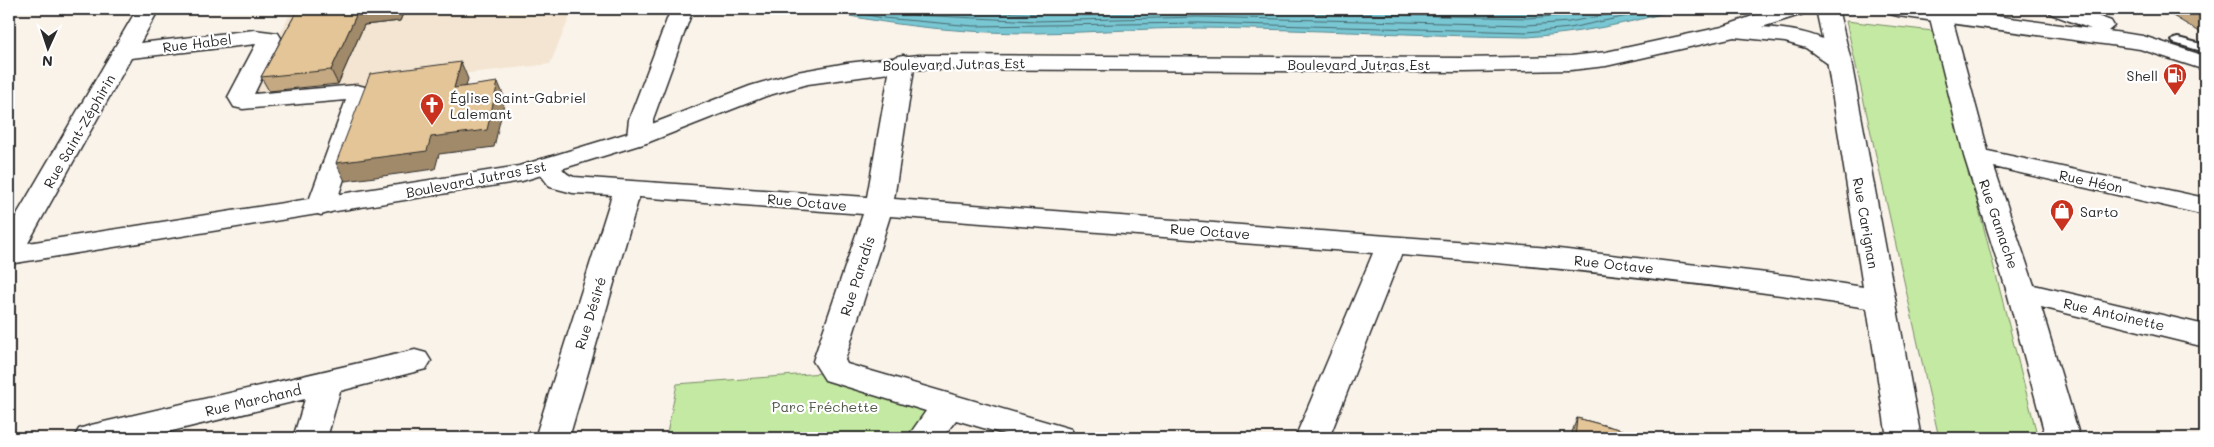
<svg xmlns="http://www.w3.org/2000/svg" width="2214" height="447" font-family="Mali,sans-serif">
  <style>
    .built { fill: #f3e5d1 }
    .green { fill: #c4e9a2; stroke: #788a66 }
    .water { fill: #78c7d3; stroke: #598990 }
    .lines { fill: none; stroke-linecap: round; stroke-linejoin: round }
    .shore { stroke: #4a696e; stroke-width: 1 }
    .lane-casing { stroke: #2b2b2b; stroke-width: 4 }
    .street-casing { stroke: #2b2b2b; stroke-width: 3 }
    .secondary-casing { stroke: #2b2b2b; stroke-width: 3 }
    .lane { fill: #fff; fill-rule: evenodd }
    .street { fill: #fff; fill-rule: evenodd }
    .secondary { fill: #fff; fill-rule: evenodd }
    .wall { fill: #c4a982; stroke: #2b2b2b }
    .shaded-wall { fill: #a08a6a; stroke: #2b2b2b }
    .building { fill: #e4c597; stroke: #2b2b2b }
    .labels { text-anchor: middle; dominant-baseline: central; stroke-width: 4.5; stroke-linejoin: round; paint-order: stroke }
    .street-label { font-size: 14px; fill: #2b2b2b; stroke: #fff }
    .poi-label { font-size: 14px; fill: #2b2b2b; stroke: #fff; text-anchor: start }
    .park-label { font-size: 14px; fill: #515a49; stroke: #fff }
  </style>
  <rect width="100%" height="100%" fill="#faf3ea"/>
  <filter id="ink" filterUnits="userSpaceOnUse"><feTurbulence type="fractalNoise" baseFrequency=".02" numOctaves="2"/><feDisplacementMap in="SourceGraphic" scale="10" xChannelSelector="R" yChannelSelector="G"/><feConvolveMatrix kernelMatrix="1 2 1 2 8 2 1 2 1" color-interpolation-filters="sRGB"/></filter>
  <g filter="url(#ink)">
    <path class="built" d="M 292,9 L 573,9 L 550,64 L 251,98 Z"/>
    <path class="green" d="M 1846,21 L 1933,31 L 2038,438 L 1939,438 Z
      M 836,372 L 948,406 L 924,438 L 666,438 L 677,384 Z"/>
    <path class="water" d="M 818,9 L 1678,9 C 1629,24 1579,33 1528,37 C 1418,36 1308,29 1198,28 C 1144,28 1090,33 1035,33 C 963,33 888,26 818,9 Z"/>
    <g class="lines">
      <path class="shore" d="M 838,9 L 883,18 L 973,26 L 1199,23 L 1527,32 L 1570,28 L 1661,9
        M 872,9 L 916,15 L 1035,21 L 1198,17 L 1527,25 L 1569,22 L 1638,9
        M 937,9 L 1035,14 L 1198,10 L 1527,18 L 1568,15 L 1599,9"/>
      <g class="lane-casing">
        <path id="lane" d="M 2178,38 L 2205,45 L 2205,52 L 2174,43 L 2172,41 L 2174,39 Z"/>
      </g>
      <g class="street-casing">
        <path id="street" d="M 137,9 L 159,9 L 140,43 L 254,30 L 278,33 L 281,38 L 254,94 L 357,85 L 365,87 L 372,95 L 335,206 L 331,212 L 321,215 L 311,212 L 307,206 L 346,100 L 243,109 L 234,107 L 228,97 L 256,44 L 131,58 L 23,252 L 19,259 L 9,261 L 9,228 Z
          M 671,9 L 693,9 L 653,119 L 653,137 L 649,142 L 640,145 L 631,142 L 627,137 L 629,119 Z
          M 1816,9 L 1838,9 L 1851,61 L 1921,438 L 1887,438 L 1867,308 C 1712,283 1557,267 1401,255 L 1329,438 L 1295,438 L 1373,253 L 890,216 L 845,360 L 847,364 L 1071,429 L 1076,438 L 1017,438 L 956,420 L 942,438 L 907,438 L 926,411 L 825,380 L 813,361 L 863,214 L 639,197 L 569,438 L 535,438 L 612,195 L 573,193 L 550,187 L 534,166 L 538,160 C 562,154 557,172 574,177 L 867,197 L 891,62 L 895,57 L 903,55 L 911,57 L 915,62 L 894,199 L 1550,248 L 1792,276 L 1863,287 L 1827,61 Z
          M 1932,9 L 1948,9 L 1951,14 L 1988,151 L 2205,198 L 2205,215 L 1994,167 L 2034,285 L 2205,325 L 2205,347 L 2041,307 L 2080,438 L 2046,438 L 2007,292 L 1964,156 L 1929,14 Z
          M 415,350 L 426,353 L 431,361 L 426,369 L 340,391 L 327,438 L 293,438 L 305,399 L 143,438 L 74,438 L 79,429 L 91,425 Z"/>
      </g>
      <g class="secondary-casing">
        <path id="secondary" d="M 1772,9 L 1806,9 L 1803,14 L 1762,27 C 1792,29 1832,34 1851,61 L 1847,66 L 1839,68 L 1831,66 L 1806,48 L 1785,42 L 1734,37 L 1606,66 L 1571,70 L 1464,72 L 919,69 L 808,84 L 766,96 L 649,142 L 522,181 L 9,264 L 9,246 L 519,166 L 631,132 L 750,86 L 797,72 L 847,63 L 919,55 L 1464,58 L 1571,56 L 1606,52 L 1722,27 Z
          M 1887,9 L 1944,9 L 2091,29 L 2051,14 L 2048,9 L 2078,9 L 2111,21 L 2114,26 L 2108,31 L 2143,36 L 2205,56 L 2205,70 L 2140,49 L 1898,16 L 1890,14 Z"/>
      </g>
      <use href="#lane" class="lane"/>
      <use href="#street" class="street"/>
      <use href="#secondary" class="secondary"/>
    </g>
    <path class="wall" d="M 298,9 L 422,9 L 404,11 L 400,21 L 364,25 L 338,84 L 269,91 L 261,77 Z
      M 2161,9 L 2205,9 L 2205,35 Z
      M 1577,418 L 1652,438 L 1570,438 Z"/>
    <path class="shaded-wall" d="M 378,9 L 422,9 L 404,11 L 400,21 L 364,25 L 338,84 L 331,70 L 358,11 Z
      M 461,62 L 468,79 L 461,105 L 454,88 Z
      M 498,82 L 505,99 L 494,147 L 439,154 L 435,169 L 345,181 L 336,163 L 431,137 Z"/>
    <path class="building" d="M 298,9 L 378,9 L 358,11 L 331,70 L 261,77 Z
      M 2193,9 L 2205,9 L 2205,16 Z
      M 461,62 L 454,88 L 498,82 L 487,130 L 431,137 L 427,151 L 336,163 L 370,74 Z
      M 1577,418 L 1652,438 L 1575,438 Z"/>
  </g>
  <defs>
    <g id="fuel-pin" transform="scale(1.25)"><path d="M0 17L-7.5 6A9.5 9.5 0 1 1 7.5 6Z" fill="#c8321e" stroke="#fff"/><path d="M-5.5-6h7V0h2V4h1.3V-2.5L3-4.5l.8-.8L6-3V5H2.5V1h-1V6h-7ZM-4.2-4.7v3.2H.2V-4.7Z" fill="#fff"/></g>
    <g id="church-pin" transform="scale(1.25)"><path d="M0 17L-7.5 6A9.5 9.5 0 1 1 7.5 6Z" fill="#c8321e" stroke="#fff"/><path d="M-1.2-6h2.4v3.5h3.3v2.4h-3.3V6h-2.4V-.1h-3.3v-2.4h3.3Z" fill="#fff"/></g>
    <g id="shop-pin" transform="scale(1.25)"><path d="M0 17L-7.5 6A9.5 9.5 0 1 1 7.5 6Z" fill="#c8321e" stroke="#fff"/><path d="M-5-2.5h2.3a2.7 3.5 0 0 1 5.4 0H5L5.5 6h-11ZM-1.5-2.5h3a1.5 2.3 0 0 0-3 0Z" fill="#fff"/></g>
  </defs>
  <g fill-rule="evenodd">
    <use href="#fuel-pin" x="2175" y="75"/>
    <use href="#church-pin" x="432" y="105"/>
    <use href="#shop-pin" x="2062" y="211"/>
  </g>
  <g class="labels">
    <g class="street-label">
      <text transform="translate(197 43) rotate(-7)">Rue Habel</text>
      <text transform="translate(954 64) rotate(-1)">Boulevard Jutras Est</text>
      <text x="1359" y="64">Boulevard Jutras Est</text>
      <text transform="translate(79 131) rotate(-60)">Rue Saint-Zéphirin</text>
      <text transform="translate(476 179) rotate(-11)">Boulevard Jutras Est</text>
      <text transform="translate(2091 181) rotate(12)">Rue Héon</text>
      <text transform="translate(807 202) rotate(5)">Rue Octave</text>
      <text transform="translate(1866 223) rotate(80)">Rue Carignan</text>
      <text transform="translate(1999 224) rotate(71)">Rue Gamache</text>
      <text transform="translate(1210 231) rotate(4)">Rue Octave</text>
      <text transform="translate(1614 264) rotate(6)">Rue Octave</text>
      <text transform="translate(857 276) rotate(-72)">Rue Paradis</text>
      <text transform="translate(590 313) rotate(-73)">Rue Désiré</text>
      <text transform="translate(2114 314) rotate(13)">Rue Antoinette</text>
      <text transform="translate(253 400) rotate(-13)">Rue Marchand</text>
    </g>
    <g class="poi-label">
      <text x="2158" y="75" text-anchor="end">Shell</text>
      <text x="450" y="97">Église Saint-Gabriel<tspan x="450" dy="16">Lalemant</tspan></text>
      <text x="2080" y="211">Sarto</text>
    </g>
    <g class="park-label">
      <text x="825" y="406">Parc Fréchette</text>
    </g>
  </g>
  <rect width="2214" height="447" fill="none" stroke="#fff" stroke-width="30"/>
  <rect x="15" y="15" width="2184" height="417" fill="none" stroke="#2b2b2b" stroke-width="2" filter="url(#ink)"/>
  <g transform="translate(48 48) rotate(183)" stroke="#ffffff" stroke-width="4" paint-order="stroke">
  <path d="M0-4L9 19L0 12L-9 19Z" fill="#2b2b2b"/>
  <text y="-8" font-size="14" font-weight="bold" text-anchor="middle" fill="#2b2b2b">N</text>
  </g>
</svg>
